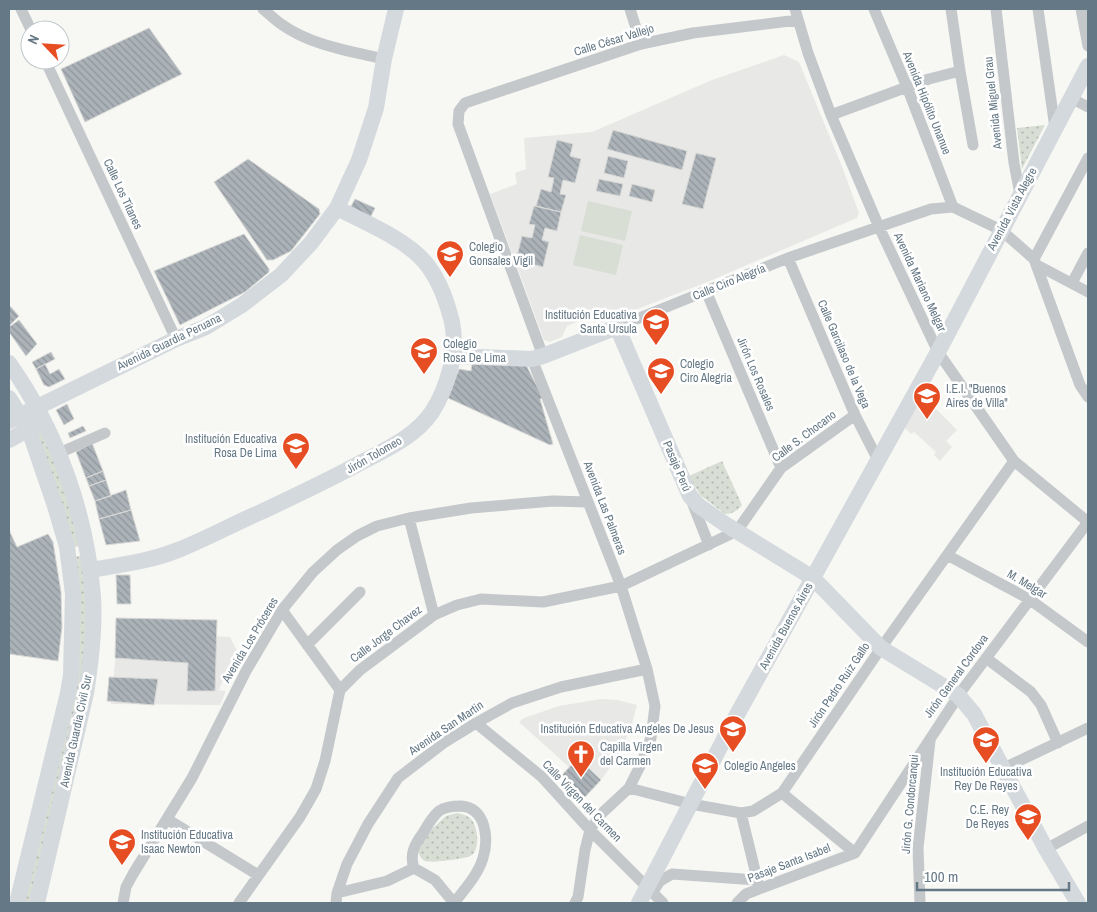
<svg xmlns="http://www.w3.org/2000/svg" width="1097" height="912" font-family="'Archivo Narrow',sans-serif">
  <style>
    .built { fill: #e8e8e7 }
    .grass { fill: url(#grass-dots) }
    .garden { fill: #d8ded4 }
    .building { fill: url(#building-back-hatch); stroke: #d8d8d6 }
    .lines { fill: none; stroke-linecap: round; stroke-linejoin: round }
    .street { stroke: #c4c8cb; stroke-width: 11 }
    .secondary { stroke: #d4d9dd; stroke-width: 16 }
    .labels { text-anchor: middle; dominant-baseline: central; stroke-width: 5; stroke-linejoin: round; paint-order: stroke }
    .street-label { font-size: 12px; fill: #657885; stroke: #fff }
    .poi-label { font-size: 12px; fill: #657885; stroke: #fff; text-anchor: start }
  </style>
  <defs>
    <pattern id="grass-dots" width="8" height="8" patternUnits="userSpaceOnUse" patternTransform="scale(1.25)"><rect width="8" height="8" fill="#d8ded4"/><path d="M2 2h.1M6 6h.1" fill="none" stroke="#b3b9b2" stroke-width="1.8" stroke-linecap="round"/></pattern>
    <pattern id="building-back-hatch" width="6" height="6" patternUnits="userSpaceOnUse" patternTransform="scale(1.25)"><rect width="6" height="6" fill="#abb3b9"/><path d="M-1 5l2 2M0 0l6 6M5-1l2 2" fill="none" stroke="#8f969c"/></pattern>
  </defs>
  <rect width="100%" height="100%" fill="#f7f7f3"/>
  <path class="built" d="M 784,55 L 799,62 L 841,164 L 859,213 L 857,218 L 705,283 L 601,323 L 589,317 L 567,326 L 562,337 L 550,342 L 544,340 L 490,194 L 517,184 L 515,173 L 526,169 L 524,138 L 592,132 L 712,80 Z
    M 931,392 L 939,402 L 934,407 L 957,430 L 946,441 L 952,447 L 940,461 L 934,455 L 936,452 L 914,432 L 911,434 L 904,427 L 911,413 Z
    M 118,630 L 230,637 L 241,659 L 233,675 L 225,675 L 219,690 L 226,691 L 220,705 L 111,704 Z
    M 601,699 L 618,700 L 637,705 L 633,720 L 621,752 L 601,780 L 578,758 L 569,767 L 519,722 L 524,718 L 559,706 Z"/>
  <path class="grass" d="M 1045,125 L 1022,169 L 1017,128 Z
    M 43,429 L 64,486 L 81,545 L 75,547 L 36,432 Z
    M 722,461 L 742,505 C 737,511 732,514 725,514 L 700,495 L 689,476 Z
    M 83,555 L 86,599 L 86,641 L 83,681 L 31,903 L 22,903 L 76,679 L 75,557 Z
    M 457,813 C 462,814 467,815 471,819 C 478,826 480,849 472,855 C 467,859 431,863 425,861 C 421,859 420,856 418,852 L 423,837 L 446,816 Z"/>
  <path class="garden" d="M 588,201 L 632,211 L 625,241 L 581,231 Z
    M 580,235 L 623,245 L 616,275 L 573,265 Z"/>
  <path class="building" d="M 149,28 L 182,74 L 85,122 L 61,69 Z
    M 613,130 L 687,151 L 682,170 L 607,149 Z
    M 557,140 L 573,144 L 570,156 L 581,159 L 575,183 L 563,180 L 560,194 L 566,195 L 561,212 L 536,206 L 541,189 L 551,192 L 554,178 L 548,177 Z
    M 696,153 L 716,158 L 703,209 L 682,204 Z
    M 608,156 L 628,161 L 624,178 L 604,173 Z
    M 248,159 L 319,209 L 320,214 L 291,251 L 273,260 L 267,260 L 214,182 Z
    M 599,179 L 623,184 L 620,196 L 596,191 Z
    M 632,184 L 655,190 L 652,202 L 629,196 Z
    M 355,199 L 375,208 L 370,218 L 350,208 Z
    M 534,206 L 561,212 L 557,231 L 545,228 L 542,240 L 549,242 L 543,267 L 516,260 L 522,236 L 532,238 L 535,225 L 529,224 Z
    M 244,234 L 269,269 L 269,272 L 245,292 L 180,325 L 154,271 Z
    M 9,305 L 19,316 L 9,326 Z
    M 19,320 L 37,344 L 26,356 L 9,332 L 9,327 Z
    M 51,352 L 55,359 L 36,369 L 32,362 Z
    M 472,362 L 525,363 L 543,398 L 540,399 L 553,444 L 550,445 L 448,398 L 459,369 L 471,371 Z
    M 45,364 L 50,374 L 59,369 L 65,379 L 49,387 L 44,385 L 36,369 Z
    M 67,404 L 74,419 L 64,425 L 56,410 Z
    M 83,426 L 86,431 L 70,438 L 68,433 Z
    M 92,443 L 103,471 L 86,478 L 76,452 Z
    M 103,471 L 106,480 L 89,486 L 86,478 Z
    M 106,480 L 111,496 L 95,501 L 89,486 Z
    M 126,490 L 131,510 L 99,519 L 95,501 Z
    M 131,510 L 140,541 L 106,545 L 99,519 Z
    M 9,530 L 17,547 L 48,534 L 53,542 L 61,592 L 62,627 L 58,661 L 9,654 Z
    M 116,575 L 130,575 L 131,604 L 117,604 Z
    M 116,618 L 217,620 L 215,691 L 187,691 L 188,663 L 115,658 Z
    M 109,677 L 158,679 L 154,705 L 107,701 Z
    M 578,758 L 601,780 L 583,799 L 565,782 L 566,780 L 561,776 Z"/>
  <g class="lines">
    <path class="street" d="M 21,9 L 31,30
      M 263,9 C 269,14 275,20 281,24 C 310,45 349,51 384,59
      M 630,9 L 641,44
      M 795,9 L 808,53 L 831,115 L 879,227 L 938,352 L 1014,461 L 1088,522
      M 874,9 L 907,87 L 953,207
      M 951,9 L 960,71 L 973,145
      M 996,9 L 1014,163 L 1020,194
      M 1038,9 L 1055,128
      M 1081,9 L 1088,46
      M 45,60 L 176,339
      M 1071,98 L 1088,107
      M 831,115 L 929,79 L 960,71
      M 788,258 L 855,415 L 878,460
      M 1034,259 L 1088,158
      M 1037,265 L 1088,292
      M 1072,283 L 1088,253
      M 706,291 L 781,468
      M 617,327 L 788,258 L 931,209 L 953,207 L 1001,230 L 1034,259 L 1080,385 L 1088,397
      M 543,356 L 458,124 L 459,111 L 465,103 L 641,44 L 693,33 L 798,20
      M 532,359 L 621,586 L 647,669 L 655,706 L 651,738 L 641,764 L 629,788 L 601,814 L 590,830 L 585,850 L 578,897 L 575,903
      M 59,453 L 105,433
      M 692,502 L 709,545
      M 409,518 L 434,615
      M 947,555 L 1029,599 L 1088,642
      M 282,610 L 340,690
      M 307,645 L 360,592
      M 986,658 L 1031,692 L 1041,705 L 1058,743
      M 476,723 L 542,777 L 590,830 L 663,903
      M 1002,769 L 1088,728
      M 629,788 L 691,804 L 741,813 L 753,811 L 782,793 L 881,648 L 1014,461
      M 782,793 L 855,853
      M 741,813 L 759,887
      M 167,819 L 258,875
      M 1046,849 L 1088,826
      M 855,853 L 963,689 L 1088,522
      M 337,893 L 387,881 L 414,868
      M 652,893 L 660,881 L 672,874 L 757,880
      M 123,903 L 126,887 L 133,874 L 192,778 L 246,671 L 282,610 L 313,572 L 337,550 L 357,536 L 377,526 L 409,518 L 471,508 L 553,501 L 588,502
      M 239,903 L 300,817 L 316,789 L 325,761 L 340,690 L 360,670 L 434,615 L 457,605 L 481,599 L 543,602 L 621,586 L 737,531 L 781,468 L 855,415
      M 336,903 L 337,893 L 347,864 L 368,824 L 398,778 L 445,742 L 476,723 L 512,703 L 561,687 L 647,669
      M 454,903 L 435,880 L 414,868 C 409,854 415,844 423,833 C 427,826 433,816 439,811 C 445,807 454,806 461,806 C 486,808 489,838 483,858 C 478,875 464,890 454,903
      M 737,903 L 746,894 L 855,853
      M 920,903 L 918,848 L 930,741"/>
    <path class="secondary" d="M 453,356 L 532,359 L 543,356 L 617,327 L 690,496 L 699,506 L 725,524 L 813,578 L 881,648 L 958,695 L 974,714 L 1046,849 L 1078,903
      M 9,363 C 57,431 87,514 93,597 C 95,629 91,662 86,693 L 37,903
      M 9,398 L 29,430 L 55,506 L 67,547 L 73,594 L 71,675 L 68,693 L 17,903
      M 9,421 L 176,339 L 206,327 L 242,305 L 281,275 L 311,243 L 337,208 L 359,160 L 376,108 L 384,59 L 396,9
      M 9,440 L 38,424
      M 90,570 C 120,565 151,561 178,550 C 206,539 233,524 261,512 C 295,496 329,480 362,462 C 387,449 416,436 432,412 C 448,387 458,351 452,322 C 446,298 437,272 418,255 C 396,235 364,222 337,208
      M 639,903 L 733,722 L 938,352 L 1088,66"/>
  </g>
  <defs>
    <g id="university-pin" transform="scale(1.4375)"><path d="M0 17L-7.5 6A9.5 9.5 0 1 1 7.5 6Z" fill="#e74d23" stroke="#fff"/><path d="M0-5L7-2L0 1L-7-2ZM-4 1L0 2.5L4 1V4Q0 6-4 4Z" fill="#fff"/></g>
    <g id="school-pin" transform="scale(1.4375)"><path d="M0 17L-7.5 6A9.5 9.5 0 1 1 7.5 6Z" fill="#e74d23" stroke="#fff"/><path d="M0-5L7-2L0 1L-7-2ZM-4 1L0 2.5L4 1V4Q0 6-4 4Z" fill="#fff"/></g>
    <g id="church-pin" transform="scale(1.4375)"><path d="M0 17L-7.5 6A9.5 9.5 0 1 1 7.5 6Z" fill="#e74d23" stroke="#fff"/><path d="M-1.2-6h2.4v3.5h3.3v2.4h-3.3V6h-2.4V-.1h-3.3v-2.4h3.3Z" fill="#fff"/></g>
  </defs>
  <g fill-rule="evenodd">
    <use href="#university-pin" x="450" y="254"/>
    <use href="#school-pin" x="656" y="322"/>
    <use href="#university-pin" x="424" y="351"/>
    <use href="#university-pin" x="661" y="371"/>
    <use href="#school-pin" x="927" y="396"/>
    <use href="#school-pin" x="296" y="446"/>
    <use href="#school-pin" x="733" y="729"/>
    <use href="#school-pin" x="986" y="740"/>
    <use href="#church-pin" x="581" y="754"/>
    <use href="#university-pin" x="705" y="766"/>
    <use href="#university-pin" x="1028" y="817"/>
    <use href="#school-pin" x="122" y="842"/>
  </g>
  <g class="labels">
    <g class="street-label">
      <text transform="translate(614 40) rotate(-17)">Calle César Vallejo</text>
      <text transform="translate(927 103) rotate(68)">Avenida Hipólito Unanue</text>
      <text transform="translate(993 103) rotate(-96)">Avenida Miguel Grau</text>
      <text transform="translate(123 194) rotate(65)">Calle Los Titanes</text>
      <text transform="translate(1012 209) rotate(-62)">Avenida Vista Alegre</text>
      <text transform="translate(729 282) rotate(-22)">Calle Ciro Alegría</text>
      <text transform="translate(920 282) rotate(65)">Avenida Mariano Melgar</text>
      <text transform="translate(169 342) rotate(-26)">Avenida Guardia Peruana</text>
      <text transform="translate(844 354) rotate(67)">Calle Garcilaso de la Vega</text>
      <text transform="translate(756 374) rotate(67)">Jirón Los Rosales</text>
      <text transform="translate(804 436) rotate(-37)">Calle S. Chocano</text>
      <text transform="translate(374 455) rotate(-30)">Jirón Tolomeo</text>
      <text transform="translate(677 466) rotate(67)">Pasaje Perú</text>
      <text transform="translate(605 508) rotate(69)">Avenida Las Palmeras</text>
      <text transform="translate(1027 584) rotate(31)">M. Melgar</text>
      <text transform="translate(786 626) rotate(-61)">Avenida Buenos Aires</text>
      <text transform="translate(386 634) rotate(-37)">Calle Jorge Chavez</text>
      <text transform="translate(250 640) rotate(-59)">Avenida Los Próceres</text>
      <text transform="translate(956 676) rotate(-54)">Jirón General Cordova</text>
      <text transform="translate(839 685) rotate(-56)">Jirón Pedro Ruiz Gallo</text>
      <text transform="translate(446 728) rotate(-34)">Avenida San Martin</text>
      <text transform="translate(76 731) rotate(-78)">Avenida Guardia Civil Sur</text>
      <text transform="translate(582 801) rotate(46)">Calle Virgen del Carmen</text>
      <text transform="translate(910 804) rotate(-85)">Jirón G. Condorcanqui</text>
      <text transform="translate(789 863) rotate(-21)">Pasaje Santa Isabel</text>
    </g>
    <g class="poi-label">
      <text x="469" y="247">Colegio<tspan x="469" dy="14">Gonsales Vigil</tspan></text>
      <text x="637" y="315" text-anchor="end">Institución Educativa<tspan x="637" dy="14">Santa Ursula</tspan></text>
      <text x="443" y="344">Colegio<tspan x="443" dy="14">Rosa De Lima</tspan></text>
      <text x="680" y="364">Colegio<tspan x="680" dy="14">Ciro Alegria</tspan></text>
      <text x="946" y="389">I.E.I. "Buenos<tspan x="946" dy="14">Aires de Villa"</tspan></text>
      <text x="277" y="439" text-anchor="end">Institución Educativa<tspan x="277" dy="14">Rosa De Lima</tspan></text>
      <text x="714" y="729" text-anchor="end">Institución Educativa Angeles De Jesus</text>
      <text x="600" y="747">Capilla Virgen<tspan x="600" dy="14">del Carmen</tspan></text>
      <text x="724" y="766">Colegio Angeles</text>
      <text x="986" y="772" text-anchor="middle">Institución Educativa<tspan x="986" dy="14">Rey De Reyes</tspan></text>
      <text x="1009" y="810" text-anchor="end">C.E. Rey<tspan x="1009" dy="14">De Reyes</tspan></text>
      <text x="141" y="835">Institución Educativa<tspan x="141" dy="14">Isaac Newton</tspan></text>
    </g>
  </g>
  <rect width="1097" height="912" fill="none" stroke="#657885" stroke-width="20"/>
  <g transform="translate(45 45) rotate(295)"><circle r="24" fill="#ffffff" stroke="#c1c9ce"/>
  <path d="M0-4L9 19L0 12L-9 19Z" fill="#e74d23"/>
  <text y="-8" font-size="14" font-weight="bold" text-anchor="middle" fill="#657885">N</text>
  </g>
  <path d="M917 882v8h152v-8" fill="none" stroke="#657885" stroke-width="2.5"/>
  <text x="924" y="882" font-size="15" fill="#657885" stroke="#ffffff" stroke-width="4" paint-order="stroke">100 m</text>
</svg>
